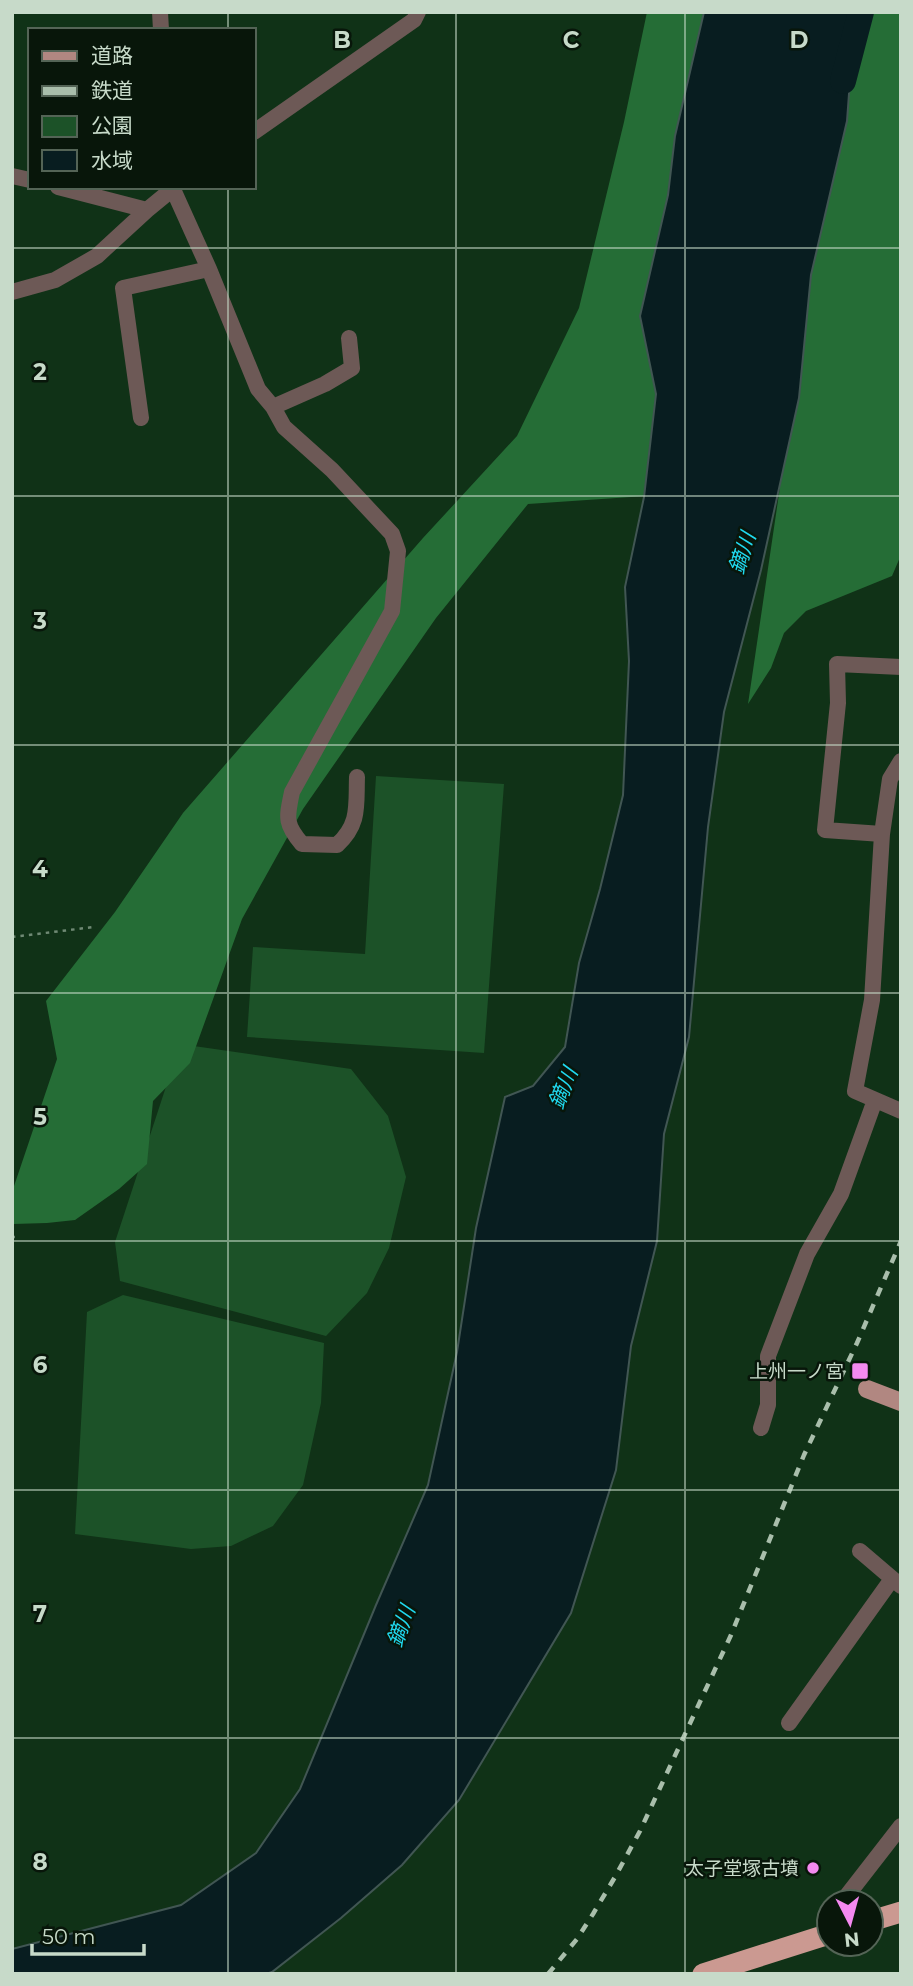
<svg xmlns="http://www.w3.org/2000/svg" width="913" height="1986" font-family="Montserrat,'Noto Sans JP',sans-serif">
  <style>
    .green { fill: #1c5228 }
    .forest { fill: #256d36 }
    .water { fill: #081d20; stroke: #415653; stroke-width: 2 }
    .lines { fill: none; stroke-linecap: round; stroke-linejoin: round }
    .river { stroke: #081d20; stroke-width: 26 }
    .path { stroke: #6f8974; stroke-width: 2.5; stroke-dasharray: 3.5 5; stroke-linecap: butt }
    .minor { stroke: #6d5956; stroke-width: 16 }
    .major { stroke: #b18781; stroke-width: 18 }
    .highway { stroke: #cb9991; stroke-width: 21 }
    .rail { stroke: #a9beab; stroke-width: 4.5; stroke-dasharray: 9 9; stroke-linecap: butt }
    .grid { fill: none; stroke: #c7dac9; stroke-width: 2; stroke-opacity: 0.55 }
    .poi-dot { fill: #f489f0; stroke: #08160a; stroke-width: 2.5 }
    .labels { text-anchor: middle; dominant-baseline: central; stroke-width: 5; stroke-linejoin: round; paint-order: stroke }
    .poi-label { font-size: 19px; fill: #c7dac9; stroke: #08160a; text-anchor: end }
    .water-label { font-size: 21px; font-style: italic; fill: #20d9ef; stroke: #08160a }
    .grid-label { font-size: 23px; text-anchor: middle; font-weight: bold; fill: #c7dac9; stroke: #08160a; stroke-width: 5; stroke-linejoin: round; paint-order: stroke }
  </style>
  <rect width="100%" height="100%" fill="#103217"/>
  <path class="green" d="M 376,776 L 504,784 L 484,1053 L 247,1037 L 253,947 L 365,954 Z
    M 180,1044 L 351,1069 L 388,1116 L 406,1177 L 389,1248 L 367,1293 L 326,1336 L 120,1281 L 115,1242 Z
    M 123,1295 L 324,1343 L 321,1403 L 303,1485 L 273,1526 L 231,1546 L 191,1549 L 75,1534 L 87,1312 Z"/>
  <path class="forest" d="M 647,12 L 901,12 L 901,555 L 892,576 L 806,611 L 784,633 L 771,668 L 748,704 L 780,487 L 528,504 L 436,618 L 303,809 L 242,919 L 190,1063 L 153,1101 L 147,1164 L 119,1189 L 75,1220 L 47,1223 L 13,1224 L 12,1192 L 57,1059 L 46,1001 L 115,912 L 183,813 L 423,538 L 517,436 L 579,308 L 624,122 Z"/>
  <path class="water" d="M 704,12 L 855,12 L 847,121 L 811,275 L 799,398 L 761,570 L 724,712 L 708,827 L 689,1037 L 664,1134 L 657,1241 L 631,1346 L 616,1470 L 571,1613 L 459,1800 L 402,1865 L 341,1918 L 272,1972 L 266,1974 L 12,1974 L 12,1949 L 181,1905 L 256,1853 L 300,1789 L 376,1605 L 428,1485 L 457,1352 L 476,1228 L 505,1097 L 533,1086 L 565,1047 L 579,963 L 600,889 L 623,795 L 629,661 L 625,587 L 644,497 L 656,394 L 640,316 L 668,195 L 675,136 Z"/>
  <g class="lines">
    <path class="river" d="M 843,81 L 861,12"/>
    <path class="path" d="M 12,937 L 94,927
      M 12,1237 L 15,1237"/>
    <path class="minor" d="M 160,12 L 161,30
      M 254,132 L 414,20 L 418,12
      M 12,176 L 30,180
      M 58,187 L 147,210
      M 172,187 L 209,269 L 258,389 L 273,407 L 284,427 L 332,470 L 392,534 L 398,551 L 392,611 L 292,792 C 287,817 284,823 302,844 L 337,845 C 360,824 356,806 357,777
      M 12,292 L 55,280 L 97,256 L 147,210 L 175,187
      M 273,407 L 325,384 L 352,368 L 349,338
      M 141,418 L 123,288 L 209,269
      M 901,667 L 837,664 L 838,703 L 825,830 L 882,834 L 872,1000 L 855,1091 L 901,1111
      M 882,834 L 890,779 L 901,761
      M 761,1428 L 768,1405 L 768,1356 L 807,1254 L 841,1194 L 875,1100
      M 860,1551 L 901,1586
      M 789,1723 L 892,1579
      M 842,1902 L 901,1826"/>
    <path class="major" d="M 867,1389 L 901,1402"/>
    <path class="highway" d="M 871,1921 L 901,1912
      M 703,1974 L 829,1934"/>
    <path class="rail" d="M 548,1974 L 577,1939 L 593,1914 L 615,1877 L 640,1831 L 731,1635 L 804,1455 L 857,1343 L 901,1241"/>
  </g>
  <path class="grid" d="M 228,12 L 228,30M 456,12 L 456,1974M 685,12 L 685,1974M 228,187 L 228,1974M 12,248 L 901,248M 12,496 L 901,496M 12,745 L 901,745M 12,993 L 901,993M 12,1241 L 901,1241M 12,1490 L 901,1490M 12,1738 L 901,1738"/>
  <g class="poi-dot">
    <rect x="851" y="1362" width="18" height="18" rx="3.5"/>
    <circle cx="813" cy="1868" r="7"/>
  </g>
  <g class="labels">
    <g class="poi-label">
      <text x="844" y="1371">上州一ノ宮</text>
      <text x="799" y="1868">太子堂塚古墳</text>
    </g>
    <g class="water-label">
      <text transform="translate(742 553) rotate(-72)">鏑川</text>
      <text transform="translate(563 1088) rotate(-68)">鏑川</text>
      <text transform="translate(401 1626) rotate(-70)">鏑川</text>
    </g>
  </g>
  <g class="grid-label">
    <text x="342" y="48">B</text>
    <text x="571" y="48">C</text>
    <text x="799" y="48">D</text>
    <text x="40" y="380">2</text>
    <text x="40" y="629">3</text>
    <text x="40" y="877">4</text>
    <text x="40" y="1125">5</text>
    <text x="40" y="1373">6</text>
    <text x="40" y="1622">7</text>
    <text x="40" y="1870">8</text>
  </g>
  <rect width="913" height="1986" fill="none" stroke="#c7dac9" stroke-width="28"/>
  <rect x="28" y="28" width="228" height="161" fill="#08160a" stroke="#546456" stroke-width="2"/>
  <rect x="42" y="51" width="35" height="10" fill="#b18781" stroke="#546456" stroke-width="2"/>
  <text x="91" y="63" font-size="21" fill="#c7dac9">道路</text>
  <rect x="42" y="86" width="35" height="10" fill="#a9beab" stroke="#546456" stroke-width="2"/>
  <text x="91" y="98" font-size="21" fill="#c7dac9">鉄道</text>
  <rect x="42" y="116" width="35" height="21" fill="#1c5228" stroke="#546456" stroke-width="2"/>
  <text x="91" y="133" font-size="21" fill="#c7dac9">公園</text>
  <rect x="42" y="150" width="35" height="21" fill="#081d20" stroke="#546456" stroke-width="2"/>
  <text x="91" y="168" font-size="21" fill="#c7dac9">水域</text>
  <g transform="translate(850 1923) rotate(174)"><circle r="33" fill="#08160a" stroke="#546456" stroke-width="2"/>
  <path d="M0-5L12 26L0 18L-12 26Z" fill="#f489f0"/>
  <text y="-10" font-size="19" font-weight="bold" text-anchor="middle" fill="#c7dac9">N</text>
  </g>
  <path d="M32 1944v10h112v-10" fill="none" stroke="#c7dac9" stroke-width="3.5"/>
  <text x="42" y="1944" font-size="21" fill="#c7dac9" stroke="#08160a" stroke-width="5" paint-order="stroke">50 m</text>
</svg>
